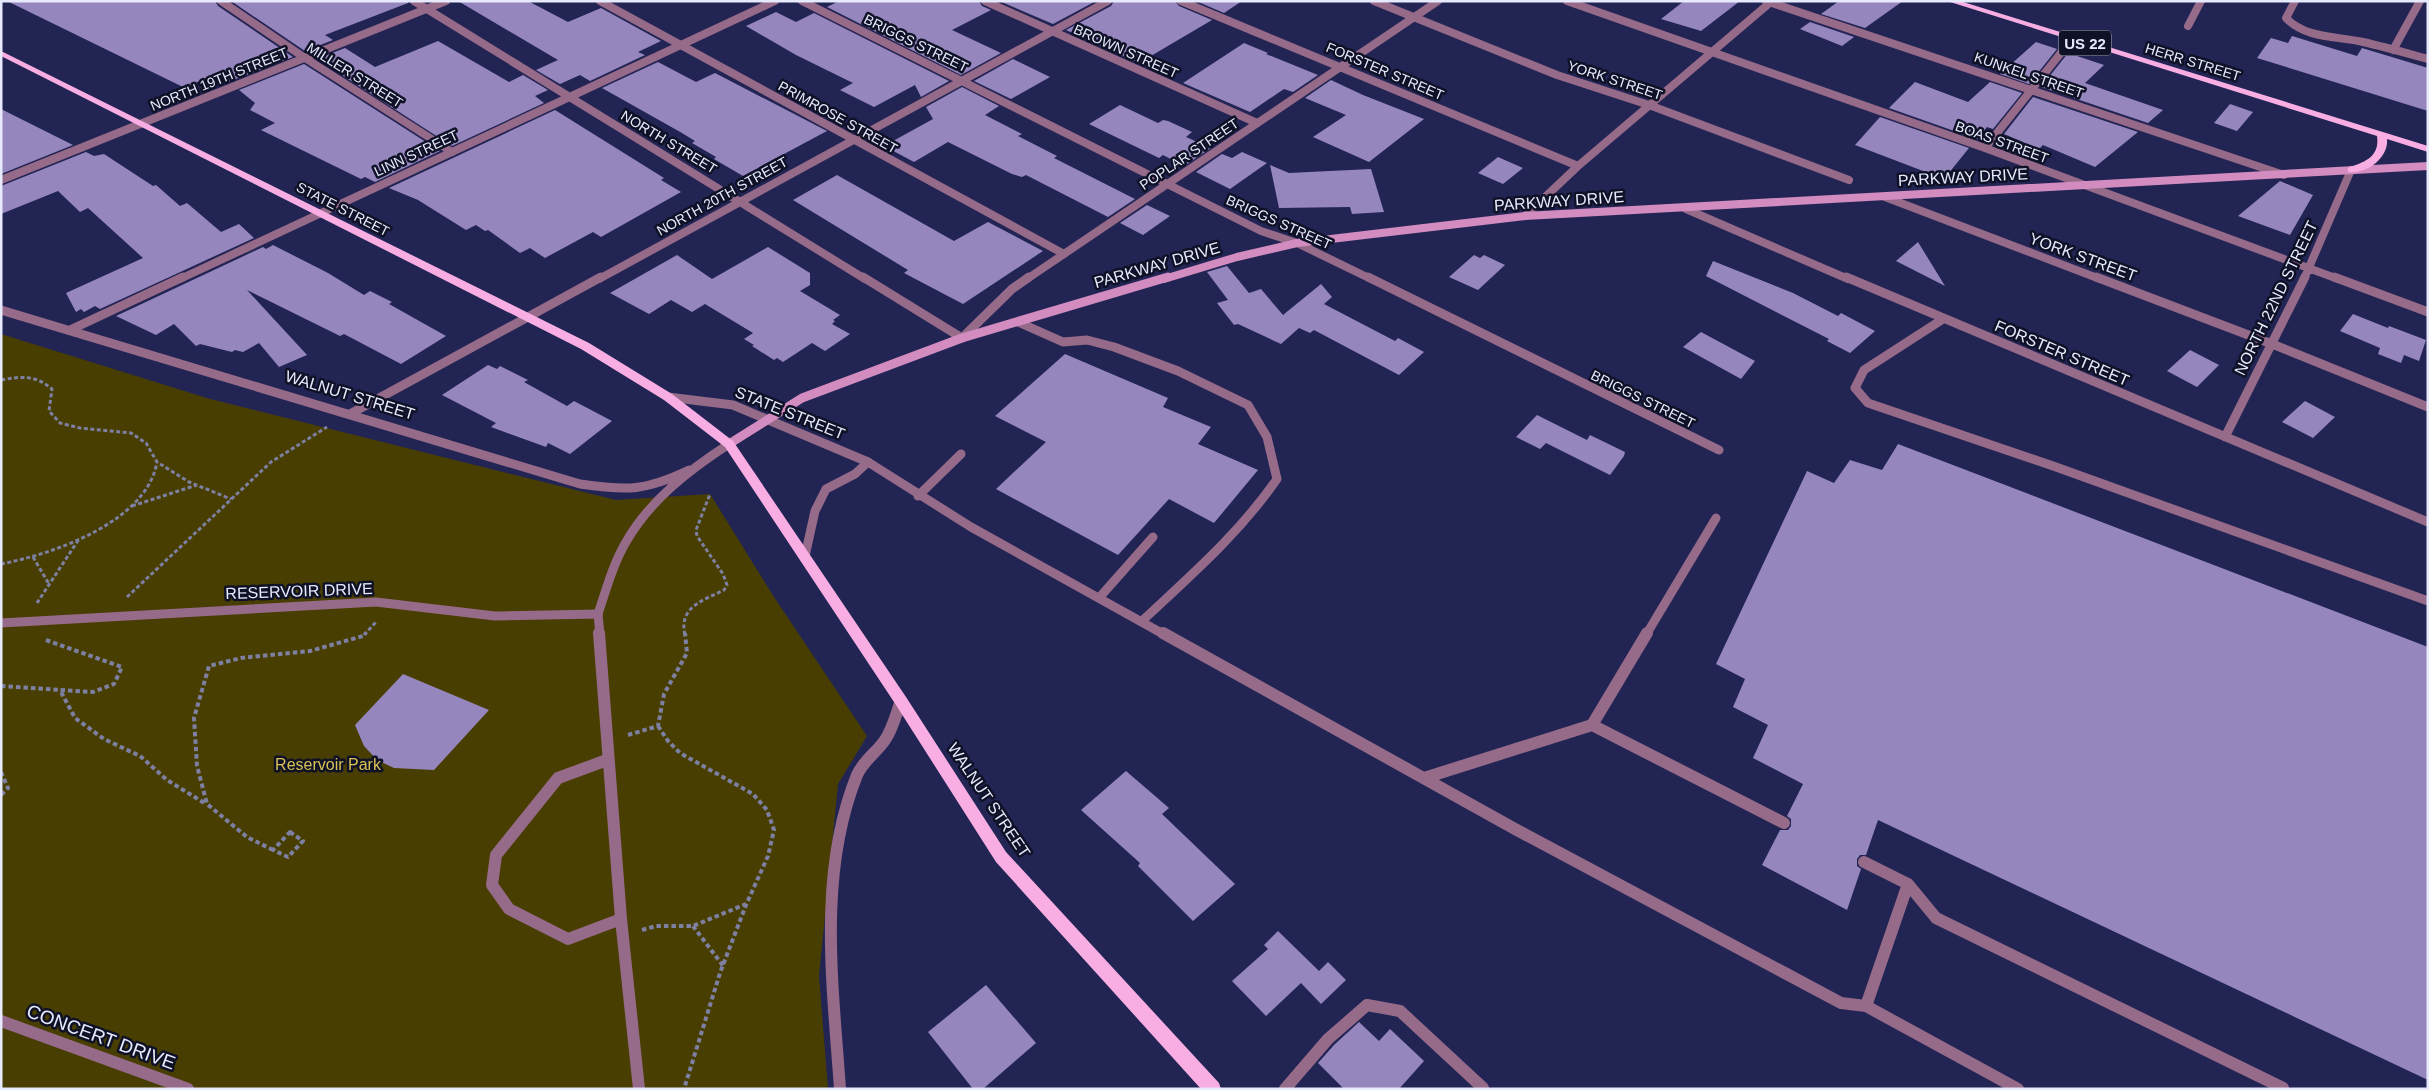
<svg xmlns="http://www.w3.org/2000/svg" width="2429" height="1090" font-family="Arial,sans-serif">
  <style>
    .green { fill: #493e01 }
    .building { fill: #9686be }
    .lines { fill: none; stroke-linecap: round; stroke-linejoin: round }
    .path-far1 { stroke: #7d80a2; stroke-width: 3; stroke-dasharray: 4 2.5; stroke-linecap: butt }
    .path { stroke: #7d80a2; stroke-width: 4; stroke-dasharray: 4.5 3; stroke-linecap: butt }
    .lane-far2 { stroke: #966a89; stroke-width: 8 }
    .lane-far1 { stroke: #966a89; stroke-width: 9 }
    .lane { stroke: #966a89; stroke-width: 12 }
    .street-far1 { stroke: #966a89; stroke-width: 8 }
    .street { stroke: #966a89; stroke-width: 9 }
    .secondary-far1 { stroke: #d38cbf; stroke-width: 8 }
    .secondary { stroke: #d38cbf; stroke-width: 9 }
    .primary { fill: #f8aee3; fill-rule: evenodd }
    .labels { text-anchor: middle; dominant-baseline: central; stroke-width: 5; stroke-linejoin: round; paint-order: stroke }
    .far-street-label { font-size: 14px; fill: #e6eafc; stroke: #0f1126 }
    .shield { fill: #0f1126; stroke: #a6a9bc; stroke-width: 1 }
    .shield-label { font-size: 15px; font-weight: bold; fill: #e6eafc }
    .street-label { font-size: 16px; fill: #e6eafc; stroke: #0f1126 }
    .park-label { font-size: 16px; fill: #d7c054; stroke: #0f1126 }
    .near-street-label { font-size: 19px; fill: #e6eafc; stroke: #0f1126 }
  </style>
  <rect width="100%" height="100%" fill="#222554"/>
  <path class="green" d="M 1,334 L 210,399 L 616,500 L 710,494 L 774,597 L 867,736 L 838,784 L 819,976 L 828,1089 L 1,1089 Z"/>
  <path class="building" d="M 7,1 L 215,1 L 218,6 L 293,57 L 228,82 L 216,73 L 185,88 Z
    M 231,1 L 408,1 L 408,3 L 325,35 L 333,40 L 305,51 Z
    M 458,1 L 528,1 L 568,22 L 601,8 L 661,41 L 638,52 L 645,55 L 590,81 L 580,75 L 560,84 L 536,70 L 558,60 Z
    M 839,1 L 979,1 L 982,6 L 991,10 L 952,30 L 1001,53 L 961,75 L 827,7 Z
    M 999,1 L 1096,1 L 1053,24 Z
    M 1114,1 L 1175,1 L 1179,6 L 1212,20 L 1139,63 L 1066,30 L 1111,6 Z
    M 1196,1 L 1242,1 L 1224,13 Z
    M 1684,1 L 1740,1 L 1701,31 L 1661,19 Z
    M 1839,1 L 1903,1 L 1865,28 L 1821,14 Z
    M 776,12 L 796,22 L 814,13 L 949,81 L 921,97 L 915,85 L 874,107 L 840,90 L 853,83 L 796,55 L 746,26 Z
    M 1810,22 L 1854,37 L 1842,46 L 1800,29 Z
    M 2292,36 L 2357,56 L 2362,48 L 2428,68 L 2428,111 L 2257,58 L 2271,38 L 2288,43 Z
    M 438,41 L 509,82 L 523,75 L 548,90 L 535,96 L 544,103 L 452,146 L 317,59 L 345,48 L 375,67 Z
    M 2036,42 L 2057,49 L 2029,84 L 2000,74 Z
    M 1244,43 L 1268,53 L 1266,54 L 1318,75 L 1293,92 L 1284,89 L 1250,112 L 1183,83 Z
    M 2068,53 L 2104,65 L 2085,83 L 2163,110 L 2148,123 L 2041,87 Z
    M 1013,59 L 1050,77 L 1011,99 L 974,81 Z
    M 658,62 L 696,82 L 715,73 L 827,131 L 743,176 L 714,159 L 716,157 L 692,143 L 695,141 L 682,133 L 602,88 Z
    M 304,64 L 440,151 L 375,182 L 365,177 L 361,179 L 261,130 L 275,123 L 250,110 L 255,103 L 239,90 Z
    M 1331,80 L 1363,95 L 1424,119 L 1369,162 L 1313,137 L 1346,115 L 1305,98 Z
    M 1915,82 L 1968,102 L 1990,82 L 2022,93 L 1993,129 L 1987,127 L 1977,139 L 1889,108 Z
    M 962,87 L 999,106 L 985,115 L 1022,134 L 1018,136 L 1057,156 L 1054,158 L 1135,199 L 1108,217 L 1026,175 L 1022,177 L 1012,174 L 948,142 L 914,162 L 884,146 L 933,119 L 926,107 Z
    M 2033,97 L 2138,132 L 2095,167 L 2043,145 L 2039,149 L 2004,134 Z
    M 2230,104 L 2253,112 L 2237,131 L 2214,123 Z
    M 1120,105 L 1158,123 L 1163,120 L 1168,121 L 1192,132 L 1186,137 L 1211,148 L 1184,166 L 1163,155 L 1159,158 L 1089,124 Z
    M 1,109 L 73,145 L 1,174 Z
    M 555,110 L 664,178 L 661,180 L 681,192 L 601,237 L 593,232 L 545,258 L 530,248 L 520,253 L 488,230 L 485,231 L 476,225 L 466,230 L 418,200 L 389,188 Z
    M 1880,117 L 1969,148 L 1944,179 L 1855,145 Z
    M 86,152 L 94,156 L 104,154 L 153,186 L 156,185 L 180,206 L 187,203 L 221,232 L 239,224 L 254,238 L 100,309 L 95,306 L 84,312 L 81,309 L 76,312 L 66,293 L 143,258 L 88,208 L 80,212 L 58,191 L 1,214 L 1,186 Z
    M 1242,152 L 1267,163 L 1230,189 L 1196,172 L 1222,154 L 1232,158 Z
    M 1498,157 L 1507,161 L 1523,168 L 1503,184 L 1478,173 Z
    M 1270,165 L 1289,173 L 1371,169 L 1384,212 L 1352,214 L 1350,207 L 1279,208 Z
    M 837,175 L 954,241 L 988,222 L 1043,251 L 963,304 L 904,273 L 908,270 L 793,200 Z
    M 2280,181 L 2313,195 L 2290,235 L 2238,216 Z
    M 1147,205 L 1170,216 L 1143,235 L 1120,223 Z
    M 1918,242 L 1945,286 L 1896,261 Z
    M 273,245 L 328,273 L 364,295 L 370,291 L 392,302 L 389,304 L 446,336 L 401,364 L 344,334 L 340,336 L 247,290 L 307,355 L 279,367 L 259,343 L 243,352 L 235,350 L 232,352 L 200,344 L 196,346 L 174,324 L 156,335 L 116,316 L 263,247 L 266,249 Z
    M 768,247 L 810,273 L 810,285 L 800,291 L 840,315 L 833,320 L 835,321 L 832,324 L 850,334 L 825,351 L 812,343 L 783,362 L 777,358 L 774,360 L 752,346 L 754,345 L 744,339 L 753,333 L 705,304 L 692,312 L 671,300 L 649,314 L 610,293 L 677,255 L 712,279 Z
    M 1474,255 L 1480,258 L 1484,255 L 1505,265 L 1478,290 L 1449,277 Z
    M 1713,261 L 1793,293 L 1838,316 L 1841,313 L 1875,331 L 1850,353 L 1827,341 L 1829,339 L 1706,276 Z
    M 1227,266 L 1249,293 L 1261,289 L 1283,315 L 1321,284 L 1332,297 L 1324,304 L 1395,341 L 1398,338 L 1424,352 L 1399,375 L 1314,330 L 1310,333 L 1299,328 L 1281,344 L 1238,324 L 1234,325 L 1217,303 L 1228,300 L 1207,272 Z
    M 2353,314 L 2388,328 L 2389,326 L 2426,340 L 2419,361 L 2404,355 L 2401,363 L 2378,354 L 2380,348 L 2340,331 Z
    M 1701,332 L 1755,361 L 1741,379 L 1683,347 Z
    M 2190,350 L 2219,365 L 2197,387 L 2167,371 Z
    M 1065,354 L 1168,398 L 1163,407 L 1211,427 L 1198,444 L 1258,470 L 1214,523 L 1169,499 L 1118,555 L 996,489 L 1046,442 L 995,416 Z
    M 488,365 L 497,369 L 500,366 L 528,380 L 524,382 L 567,406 L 574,401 L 612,421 L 570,454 L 548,443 L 546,447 L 491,427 L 496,423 L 442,395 Z
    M 2305,401 L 2335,417 L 2313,438 L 2282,422 Z
    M 1537,415 L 1587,440 L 1590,435 L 1625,452 L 1624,456 L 1610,475 L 1546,443 L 1540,449 L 1516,437 Z
    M 1898,444 L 2428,647 L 2428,1080 L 1878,820 L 1866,855 L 1860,855 L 1857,859 L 1857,866 L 1861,869 L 1847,910 L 1762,865 L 1780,830 L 1788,830 L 1791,826 L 1791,819 L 1787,816 L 1803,784 L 1753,758 L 1768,725 L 1733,707 L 1745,679 L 1716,664 L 1807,471 L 1834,483 L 1850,460 L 1882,470 Z
    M 403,674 L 489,710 L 434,770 L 394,768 L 377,760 L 364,746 L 355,725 Z
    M 1126,771 L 1169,808 L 1162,814 L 1235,884 L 1193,921 L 1138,866 L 1140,863 L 1081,810 Z
    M 1278,931 L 1319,971 L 1328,962 L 1346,980 L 1321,1004 L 1301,983 L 1266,1016 L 1232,981 L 1268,949 L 1264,945 Z
    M 986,985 L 1036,1043 L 983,1089 L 973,1089 L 928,1032 Z
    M 1359,1022 L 1379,1041 L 1390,1029 L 1424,1061 L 1399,1089 L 1344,1089 L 1318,1063 L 1334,1045 Z"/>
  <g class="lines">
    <path class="path-far1" d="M 1,380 C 22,376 35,375 52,389 L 49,411 L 60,423 L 80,428 L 131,433 L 146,443 L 157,462 L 189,482 L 231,499
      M 132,506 L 197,485
      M 33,557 L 49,584
      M 1,564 C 53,554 147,522 157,462
      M 127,597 L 271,462 L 327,427
      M 37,603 L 79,539
      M 364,635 L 376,622
      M 685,635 C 678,607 704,600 724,590 L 727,585 L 723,574 L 697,536 L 696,530 L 710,494"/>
    <path class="path" d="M 46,640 L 122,667 L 114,684 L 93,692 L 60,690 L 75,718 L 104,739 L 140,756 L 167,780 L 206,804
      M 1,686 L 60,690
      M 658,726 L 668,741 L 680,753 L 753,794 L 767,810 L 774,830 L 768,856 L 746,905 L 720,973 L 684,1089
      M 628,735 L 658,726 L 664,694 L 687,653 L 685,633
      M 1,772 L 8,788 L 1,795
      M 290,832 L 303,841 L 288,857 L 273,850 Z
      M 273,850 L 247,837 L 207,804 L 197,766 L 194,718 L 209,666 L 241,658 L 310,651 L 363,636 L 366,633
      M 693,926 L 724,967
      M 642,930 L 656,926 L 693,926 L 746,904"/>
    <path class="lane-far2" d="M 221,1 L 305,58 L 452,152
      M 600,1 L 1064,254
      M 985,1 L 1257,123
      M 1374,1 L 1557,75 L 1649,105
      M 1766,1 L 2284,175
      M 2295,1 L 2286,18 C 2306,39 2337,36 2363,42 C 2385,47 2406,53 2428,59
      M 2188,26 L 2201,1
      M 2393,50 L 2420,1"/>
    <path class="lane-far1" d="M 1943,319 L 1864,370 L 1855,388 L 1868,403 L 2056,467 L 2428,601
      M 1018,322 L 1063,342 L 1087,340 L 1114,347 L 1178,371 L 1248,405 L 1267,437 L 1277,479 C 1238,535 1190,576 1141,622
      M 2272,344 L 2428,407
      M 918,496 L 961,454
      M 805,556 L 815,511 L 826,489 L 855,474 L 868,462 L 971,527 L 1165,635
      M 1099,598 L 1153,537
      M 1,623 L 376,602 L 495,616 L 598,614 L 600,635
      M 1646,635 L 1716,518"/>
    <path class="lane" d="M 599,633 L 621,919 L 639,1089
      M 1163,633 L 1515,829 L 1841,1003 L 1866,1006
      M 1592,725 L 1784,823
      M 607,760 L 558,778 L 496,855 L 492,885 L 509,909 L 568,939 L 621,919
      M 1424,778 L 1592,725 L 1647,633
      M 1864,862 L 1908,884 L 1936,918 L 2283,1088
      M 1908,884 L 1866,1006 L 2018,1089
      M 1,1021 L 188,1089
      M 840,1089 C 833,986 817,874 857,775 C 863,761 877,752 885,740 C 893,728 896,714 901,701
      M 1285,1089 L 1328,1039 L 1367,1005 L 1400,1011 L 1483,1088"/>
    <path class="street-far1" d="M 414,1 L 865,279
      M 802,1 L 1261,231 L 1297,243 L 1371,279
      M 1181,1 L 1578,166
      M 1567,1 L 1985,148 L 2338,279
      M 1649,105 L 1849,180
      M 1985,148 L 2072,39
      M 1,180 L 446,1
      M 1885,197 L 2100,279
      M 1686,209 L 1848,279
      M 1525,216 L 1578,166 L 1772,1
      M 180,279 L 775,1
      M 599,279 L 1108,1
      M 1027,279 L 1438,1
      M 2304,279 L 2351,170"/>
    <path class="street" d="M 863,277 L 962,338 L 1012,289 L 1029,277
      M 1368,277 L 1719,450
      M 1846,277 L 2428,522
      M 2096,277 L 2272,344
      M 2334,277 L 2428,312
      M 1,310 L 580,484 C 628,491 645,491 689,470
      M 70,330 L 183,277
      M 668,397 L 733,405 L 868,462
      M 350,414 L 601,277
      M 2225,437 L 2305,277
      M 598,614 C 606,590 613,564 626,542 C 650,500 689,470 729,444"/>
    <path class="secondary-far1" d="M 1164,279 L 1237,257 L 1297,243 L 1525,216 L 2428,166"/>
    <path class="secondary" d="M 729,444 L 802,398 L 962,338 L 1168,277"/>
    <path class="primary" d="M 1947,1 L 1960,1 L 2428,146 L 2428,152 L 2387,139 C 2389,158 2366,175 2348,172 L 2348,168 C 2365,162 2380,157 2377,136 Z
      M 1,51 L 589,343 L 672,394 L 733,441 L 906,697 L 1006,852 L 1219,1083 L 1221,1089 L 1201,1089 L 996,862 L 896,705 L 725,447 L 664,400 L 581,349 L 1,56 Z"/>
  </g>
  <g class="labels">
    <g class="far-street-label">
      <text transform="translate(916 43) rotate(26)">BRIGGS STREET</text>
      <text transform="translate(1126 51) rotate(24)">BROWN STREET</text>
      <text transform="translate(2193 62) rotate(17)">HERR STREET</text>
      <text transform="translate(1385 71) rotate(23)">FORSTER STREET</text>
      <text transform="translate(355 75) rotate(32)">MILLER STREET</text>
      <text transform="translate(2029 75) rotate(19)">KUNKEL STREET</text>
      <text transform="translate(219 79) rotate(-22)">NORTH 19TH STREET</text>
      <text transform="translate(1615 80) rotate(18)">YORK STREET</text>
      <text transform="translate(838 117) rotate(29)">PRIMROSE STREET</text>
      <text transform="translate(669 142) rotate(31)">NORTH STREET</text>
      <text transform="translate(2002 142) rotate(20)">BOAS STREET</text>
      <text transform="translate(416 153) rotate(-25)">LINN STREET</text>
      <text transform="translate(1189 154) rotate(-34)">POPLAR STREET</text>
      <text transform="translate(722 196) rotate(-29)">NORTH 20TH STREET</text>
      <text transform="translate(343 209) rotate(27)">STATE STREET</text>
      <text transform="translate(1279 222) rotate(24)">BRIGGS STREET</text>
      <text transform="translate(1643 399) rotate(26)">BRIGGS STREET</text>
    </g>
    <rect class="shield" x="2059" y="30.5" width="52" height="25" rx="4"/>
    <g class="shield-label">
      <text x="2085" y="43">US 22</text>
    </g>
    <g class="street-label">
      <text transform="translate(1963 177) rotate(-3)">PARKWAY DRIVE</text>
      <text transform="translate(1559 201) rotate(-4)">PARKWAY DRIVE</text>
      <text transform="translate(2083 257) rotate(20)">YORK STREET</text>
      <text transform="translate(1157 265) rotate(-16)">PARKWAY DRIVE</text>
      <text transform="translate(2276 298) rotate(-64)">NORTH 22ND STREET</text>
      <text transform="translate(2062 353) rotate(23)">FORSTER STREET</text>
      <text transform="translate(350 395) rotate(17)">WALNUT STREET</text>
      <text transform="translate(790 413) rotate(22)">STATE STREET</text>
      <text transform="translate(299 591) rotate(-2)">RESERVOIR DRIVE</text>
      <text transform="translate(989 800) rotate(56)">WALNUT STREET</text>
    </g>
    <g class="park-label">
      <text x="328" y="764">Reservoir Park</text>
    </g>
    <g class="near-street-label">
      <text transform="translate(101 1037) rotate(20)">CONCERT DRIVE</text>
    </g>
  </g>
  <rect width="2429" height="1090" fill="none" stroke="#e6eafc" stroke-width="5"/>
</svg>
